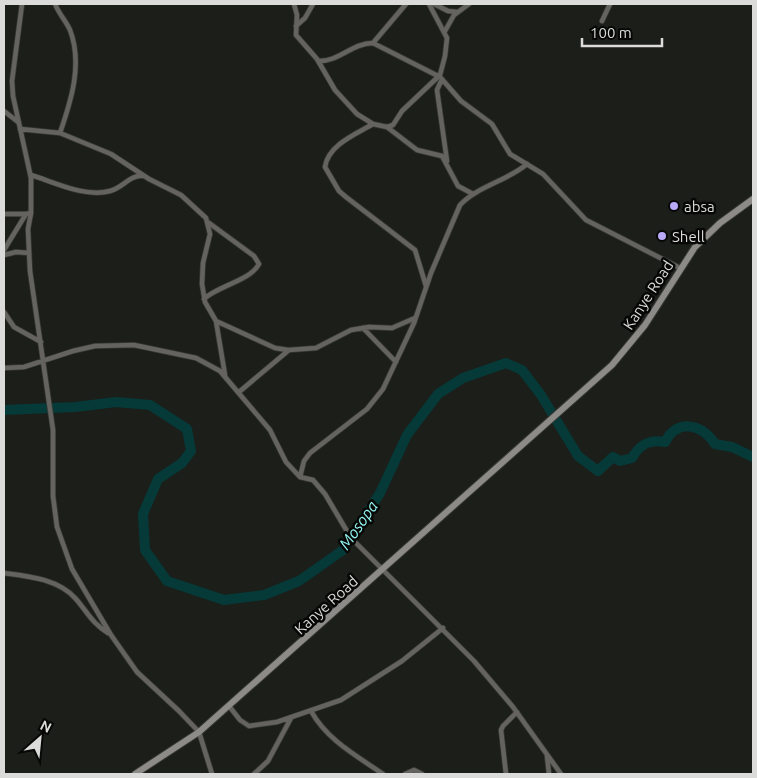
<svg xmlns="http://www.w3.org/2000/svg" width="757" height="778" font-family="Ubuntu,sans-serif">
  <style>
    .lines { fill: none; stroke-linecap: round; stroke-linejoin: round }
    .river { stroke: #053a39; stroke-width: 10 }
    .minor-casing { stroke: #373934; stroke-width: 6 }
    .secondary-casing { stroke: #373934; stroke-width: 8 }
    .minor { stroke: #646360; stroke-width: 4.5 }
    .secondary { stroke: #8d8b87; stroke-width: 6 }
    .poi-dot { fill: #b9abf7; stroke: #070806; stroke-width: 2 }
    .labels { text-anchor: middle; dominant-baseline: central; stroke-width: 5; stroke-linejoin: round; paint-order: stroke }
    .poi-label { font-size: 15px; fill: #dbdcd9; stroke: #070806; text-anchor: start }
    .street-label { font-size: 15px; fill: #dbdcd9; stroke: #070806 }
    .water-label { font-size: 16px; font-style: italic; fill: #93f7f3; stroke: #070806 }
  </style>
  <rect width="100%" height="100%" fill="#1c1e19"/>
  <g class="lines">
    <path class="river" d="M 4,410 L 75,407 L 116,402 L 150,405 L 187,429 L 191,451 L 182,463 L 158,479 L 143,514 L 145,550 L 167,581 L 224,600 L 264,595 L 299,581 L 343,550 L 380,493 L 407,435 L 438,394 L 463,378 L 506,363 L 522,370 L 541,395 L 578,456 L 598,471 L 613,457 L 620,461 L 632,458 C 640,444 650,439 665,442 C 678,418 702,424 715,444 L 732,447 L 753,457"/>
    <g class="minor-casing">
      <path id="minor" d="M 22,4 L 12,81 L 13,96 L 31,178 L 31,213 L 28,229 L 30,271 L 53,430 L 53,496 L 57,527 L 72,569 L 111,635 L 137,672 L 179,711 L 199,732 L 212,774
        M 55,4 C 59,14 66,21 70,30 C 83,64 71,101 60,133
        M 294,4 L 297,15 L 296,35 L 317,59 L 335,90 L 357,114 L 373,124 L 387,127 L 393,125 L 402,111 L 440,75 L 445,56 L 447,38 L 429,4
        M 434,4 L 448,11 L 457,12
        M 602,21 L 610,4
        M 296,26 L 305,18 L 313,4
        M 445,31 L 454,15 L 469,4
        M 373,43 L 406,4
        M 318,61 C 339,62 352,43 373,43 L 440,77 L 461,101 L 492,124 L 510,154 L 543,174 L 586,220 L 680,268
        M 442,79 L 437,90 L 447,161
        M 4,111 L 18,122
        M 373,124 C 356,134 328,145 325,167 L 339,191 L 346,197 L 415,250 L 426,286
        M 387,127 L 417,150 L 442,156 L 458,186 L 473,194
        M 20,129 L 60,133 L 111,154 L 149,179 L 181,195 L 206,218 L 210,234 L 203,263 L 202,284 L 205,302 L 216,321 L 225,375
        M 31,175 C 54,182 85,198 110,191 C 123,188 130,174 144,176
        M 4,214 L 26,214
        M 4,250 L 26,214 L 31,213
        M 4,255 L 16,252 L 29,253
        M 204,299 C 217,286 250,281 259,264 L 254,256 L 209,223
        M 4,312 L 14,327 L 41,342
        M 216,321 L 275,348 L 288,350
        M 363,328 L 396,362
        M 4,368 L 24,367 L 73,351 L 95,346 L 134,345 L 196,358 L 220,371 L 270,430 L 286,462 L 300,477 L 313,480 L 325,494 L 351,538 L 474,661 L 513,707 L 561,774
        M 239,392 L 289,350 L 316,348 L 351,330 L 369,327 L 392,328 L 415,318
        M 300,477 L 304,461 L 310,453 L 367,409 L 383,389 L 414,323 L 431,273 L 460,205 C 478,186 507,181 527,164
        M 4,573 C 28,576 59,579 76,599 C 88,613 92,623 108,633
        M 229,706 L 240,720 L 249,726 L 277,722 L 341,700 L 402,661 L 443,628
        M 311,711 C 327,740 357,756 383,774
        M 547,756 L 549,774
        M 254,774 L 268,761 L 291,718
        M 405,774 L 414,770 L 422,774
        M 506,774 L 501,730 L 503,726 L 517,712"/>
    </g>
    <g class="secondary-casing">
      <path id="secondary" d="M 135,774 L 199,732 L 612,365 L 645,325 L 695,247 L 720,223 L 753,199"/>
    </g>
    <use href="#minor" class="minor"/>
    <use href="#secondary" class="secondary"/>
  </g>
  <g class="poi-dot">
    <circle cx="674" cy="206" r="5"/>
    <circle cx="662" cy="236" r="5"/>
  </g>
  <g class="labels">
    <g class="poi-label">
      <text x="684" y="206">absa</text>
      <text x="672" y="236">Shell</text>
    </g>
    <g class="street-label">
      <text transform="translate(648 295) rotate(-57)">Kanye Road</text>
      <text transform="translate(326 605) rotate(-42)">Kanye Road</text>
    </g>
    <g class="water-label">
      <text transform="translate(358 525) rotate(-55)">Mosopa</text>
    </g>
  </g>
  <rect width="757" height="778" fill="none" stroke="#dbdcd9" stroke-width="10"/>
  <g transform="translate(40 738) rotate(27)" stroke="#070806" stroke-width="4" paint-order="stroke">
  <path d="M0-4L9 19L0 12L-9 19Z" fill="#dbdcd9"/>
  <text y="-8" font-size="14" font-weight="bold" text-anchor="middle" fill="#dbdcd9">N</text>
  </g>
  <path d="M582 38v8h80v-8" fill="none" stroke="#dbdcd9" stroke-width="2.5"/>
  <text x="590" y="38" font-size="15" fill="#dbdcd9" stroke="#070806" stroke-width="4" paint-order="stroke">100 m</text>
</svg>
